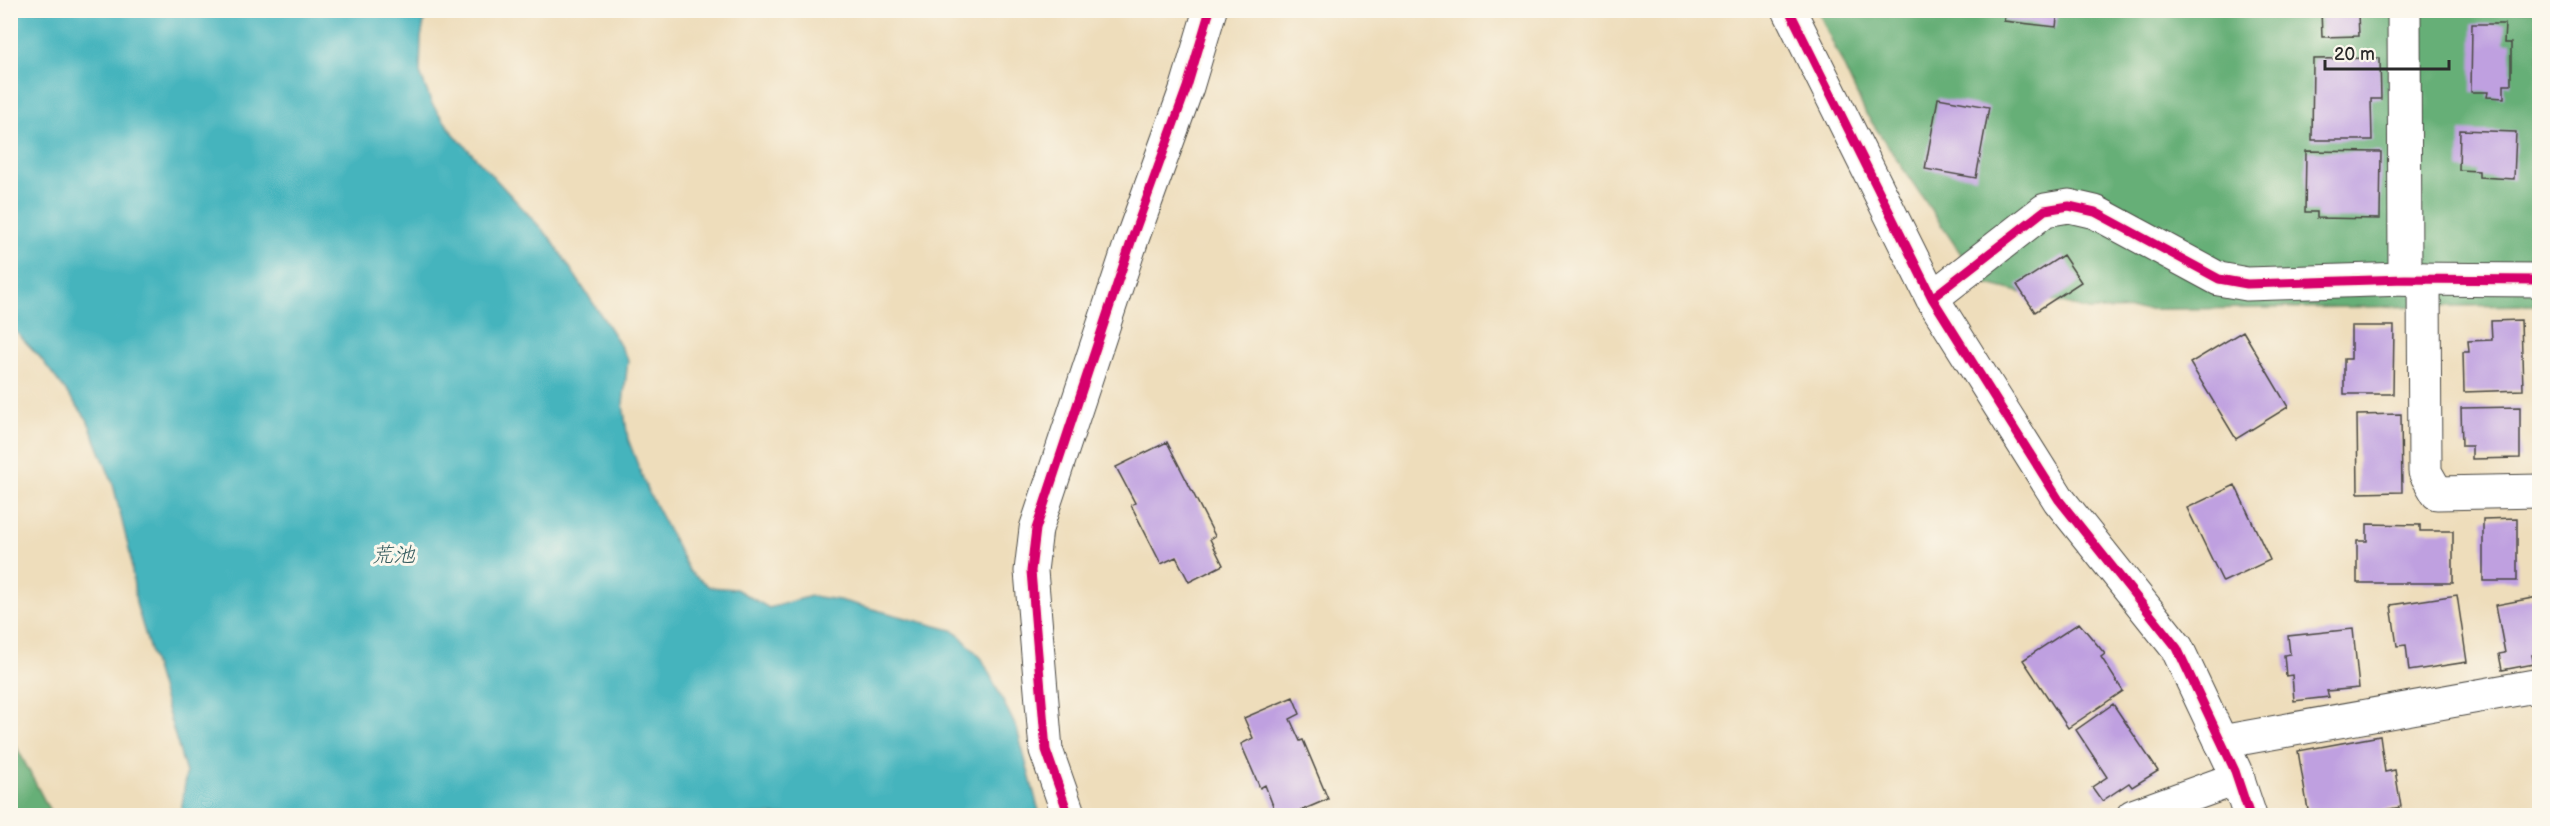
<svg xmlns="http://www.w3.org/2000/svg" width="2550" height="826" font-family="'Balsamiq Sans','Klee One',sans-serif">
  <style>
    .forest { fill: #66af77; stroke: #486d51; stroke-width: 1.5 }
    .water { fill: #44b4bd; stroke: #387074; stroke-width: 1.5 }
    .building { fill: #bfa0e0 }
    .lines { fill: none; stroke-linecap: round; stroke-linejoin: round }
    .minor-casing { stroke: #484641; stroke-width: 35 }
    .tertiary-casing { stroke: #484641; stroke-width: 35 }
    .minor { stroke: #fff; stroke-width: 33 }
    .tertiary { stroke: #fff; stroke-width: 33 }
    .cycleway-casing { stroke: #fbf7ec; stroke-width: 13 }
    .cycleway { stroke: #d6006c; stroke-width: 9 }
    .labels { text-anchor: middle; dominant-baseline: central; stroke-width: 6; stroke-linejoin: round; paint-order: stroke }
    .water-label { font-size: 22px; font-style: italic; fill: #345b5e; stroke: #fbf7ec }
  </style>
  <rect width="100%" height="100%" fill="#fbf7ec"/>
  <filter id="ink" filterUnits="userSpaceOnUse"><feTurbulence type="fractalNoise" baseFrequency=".0167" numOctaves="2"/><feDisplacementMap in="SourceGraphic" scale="12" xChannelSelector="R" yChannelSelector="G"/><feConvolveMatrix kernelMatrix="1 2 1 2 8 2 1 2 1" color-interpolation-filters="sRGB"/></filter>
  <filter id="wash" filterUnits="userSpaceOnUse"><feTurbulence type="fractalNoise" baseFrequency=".008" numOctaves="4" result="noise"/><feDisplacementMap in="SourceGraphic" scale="24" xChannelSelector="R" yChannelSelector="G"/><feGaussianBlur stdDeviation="1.35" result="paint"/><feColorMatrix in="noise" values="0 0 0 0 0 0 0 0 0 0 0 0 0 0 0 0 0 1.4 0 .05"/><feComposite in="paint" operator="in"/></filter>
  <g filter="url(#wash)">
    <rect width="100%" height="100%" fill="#edb"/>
    <path class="forest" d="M 1818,11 L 2539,11 L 2539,305 L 2089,310 L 1980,282 L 1866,114 Z
      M 11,735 L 14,742 L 52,815 L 11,815 Z"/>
    <path class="water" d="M 11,10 L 426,11 L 421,38 L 420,73 L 432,104 L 453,133 L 551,239 L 614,335 L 628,360 L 623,404 L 628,439 L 647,489 L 690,572 L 710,587 L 736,589 L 769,608 L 811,596 L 839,600 L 955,631 L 982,659 L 1017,729 L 1040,815 L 181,815 L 186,773 L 136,603 L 130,554 L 113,484 L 87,419 L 39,356 L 11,327 Z"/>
    <g id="blocks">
      <path class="building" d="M 2006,10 L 2058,10 L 2056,27 L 2004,21 Z
        M 2321,10 L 2377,10 L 2377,13 L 2358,13 L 2359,36 L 2322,37 Z
        M 2472,24 L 2505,24 L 2504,43 L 2511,43 L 2511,85 L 2504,85 L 2504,98 L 2487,97 L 2488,92 L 2471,92 Z
        M 2380,58 L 2381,99 L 2371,99 L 2372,140 L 2312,140 L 2313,59 Z
        M 1938,98 L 1989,107 L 1976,178 L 1925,169 Z
        M 2460,130 L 2516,132 L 2514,179 L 2479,177 L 2479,171 L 2459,170 Z
        M 2306,151 L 2381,152 L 2380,219 L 2317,218 L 2317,212 L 2305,212 Z
        M 2063,255 L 2081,282 L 2035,312 L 2017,285 Z
        M 2521,320 L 2523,390 L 2464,392 L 2463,352 L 2469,352 L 2468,341 L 2492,340 L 2491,321 Z
        M 2351,326 L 2394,326 L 2393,394 L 2344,394 L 2344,359 L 2351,359 Z
        M 2243,331 L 2288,407 L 2236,439 L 2190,363 Z
        M 2520,407 L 2520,458 L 2472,459 L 2472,446 L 2462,446 L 2461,408 Z
        M 2401,414 L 2402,492 L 2358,493 L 2357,415 Z
        M 1167,442 L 1215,536 L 1210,539 L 1223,565 L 1189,582 L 1176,557 L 1161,564 L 1131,505 L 1135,503 L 1116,467 Z
        M 2235,485 L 2270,560 L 2223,582 L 2187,508 Z
        M 2517,518 L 2517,581 L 2483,581 L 2483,519 Z
        M 2367,524 L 2420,525 L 2420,531 L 2453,531 L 2453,583 L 2357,583 L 2357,541 L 2367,541 Z
        M 2457,595 L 2467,662 L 2409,671 L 2406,645 L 2397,646 L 2391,605 Z
        M 2538,597 L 2540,654 L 2532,655 L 2534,664 L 2502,670 L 2499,654 L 2505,653 L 2496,605 Z
        M 2079,623 L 2105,654 L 2101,657 L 2123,691 L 2068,728 L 2023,660 Z
        M 2353,629 L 2359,688 L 2327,691 L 2329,697 L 2294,701 L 2292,675 L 2286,676 L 2284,655 L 2290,654 L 2288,636 Z
        M 1293,697 L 1300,714 L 1290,719 L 1300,741 L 1303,740 L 1328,799 L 1300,811 L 1302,816 L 1277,816 L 1265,785 L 1260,788 L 1241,744 L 1253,738 L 1244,718 Z
        M 2113,704 L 2158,771 L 2132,787 L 2129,783 L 2102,801 L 2092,787 L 2107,777 L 2076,730 Z
        M 2380,736 L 2385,772 L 2395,770 L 2401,807 L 2352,816 L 2309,816 L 2298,751 Z"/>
    </g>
  </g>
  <g filter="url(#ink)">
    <use href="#blocks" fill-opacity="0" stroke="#484641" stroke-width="1.5"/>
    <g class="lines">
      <g class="minor-casing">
        <path id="minor" d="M 2404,10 L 2405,279
          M 2424,279 L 2425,472 L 2437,493 L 2540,491
          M 2221,742 L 2540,685
          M 1069,816 L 1046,750 L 1031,571 L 1036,529 L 1132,239 L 1187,87 L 1210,10
          M 2133,816 L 2238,778"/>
      </g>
      <g class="tertiary-casing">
        <path id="tertiary" d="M 1789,10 L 1932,298 L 2059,500 L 2177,648 L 2235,771 L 2250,816
          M 1932,298 L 2045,210 L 2069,206 L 2095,212 L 2219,279 L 2247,284 L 2405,279 L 2540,280"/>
      </g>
      <use href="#minor" class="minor"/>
      <use href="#tertiary" class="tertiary"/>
      <g class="cycleway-casing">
        <path id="cycleway" d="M 1789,10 L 1932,298 L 2059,500 L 2177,648 L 2235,771 L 2250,816
          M 1932,298 L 2045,210 L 2069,206 L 2095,212 L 2219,279 L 2247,284 L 2405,279 L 2540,280
          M 1069,816 L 1046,750 L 1031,571 L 1036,529 L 1132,239 L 1187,87 L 1210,10"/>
      </g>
      <use href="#cycleway" class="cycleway"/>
    </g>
  </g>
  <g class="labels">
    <g class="water-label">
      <text x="393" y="555">荒池</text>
    </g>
  </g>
  <rect width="2550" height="826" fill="none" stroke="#fbf7ec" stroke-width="36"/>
  <path d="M2325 60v9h124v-9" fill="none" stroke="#2b2b2b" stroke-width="3"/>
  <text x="2334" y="60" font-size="18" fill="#2b2b2b" stroke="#fbf7ec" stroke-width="4.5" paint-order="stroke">20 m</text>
</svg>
